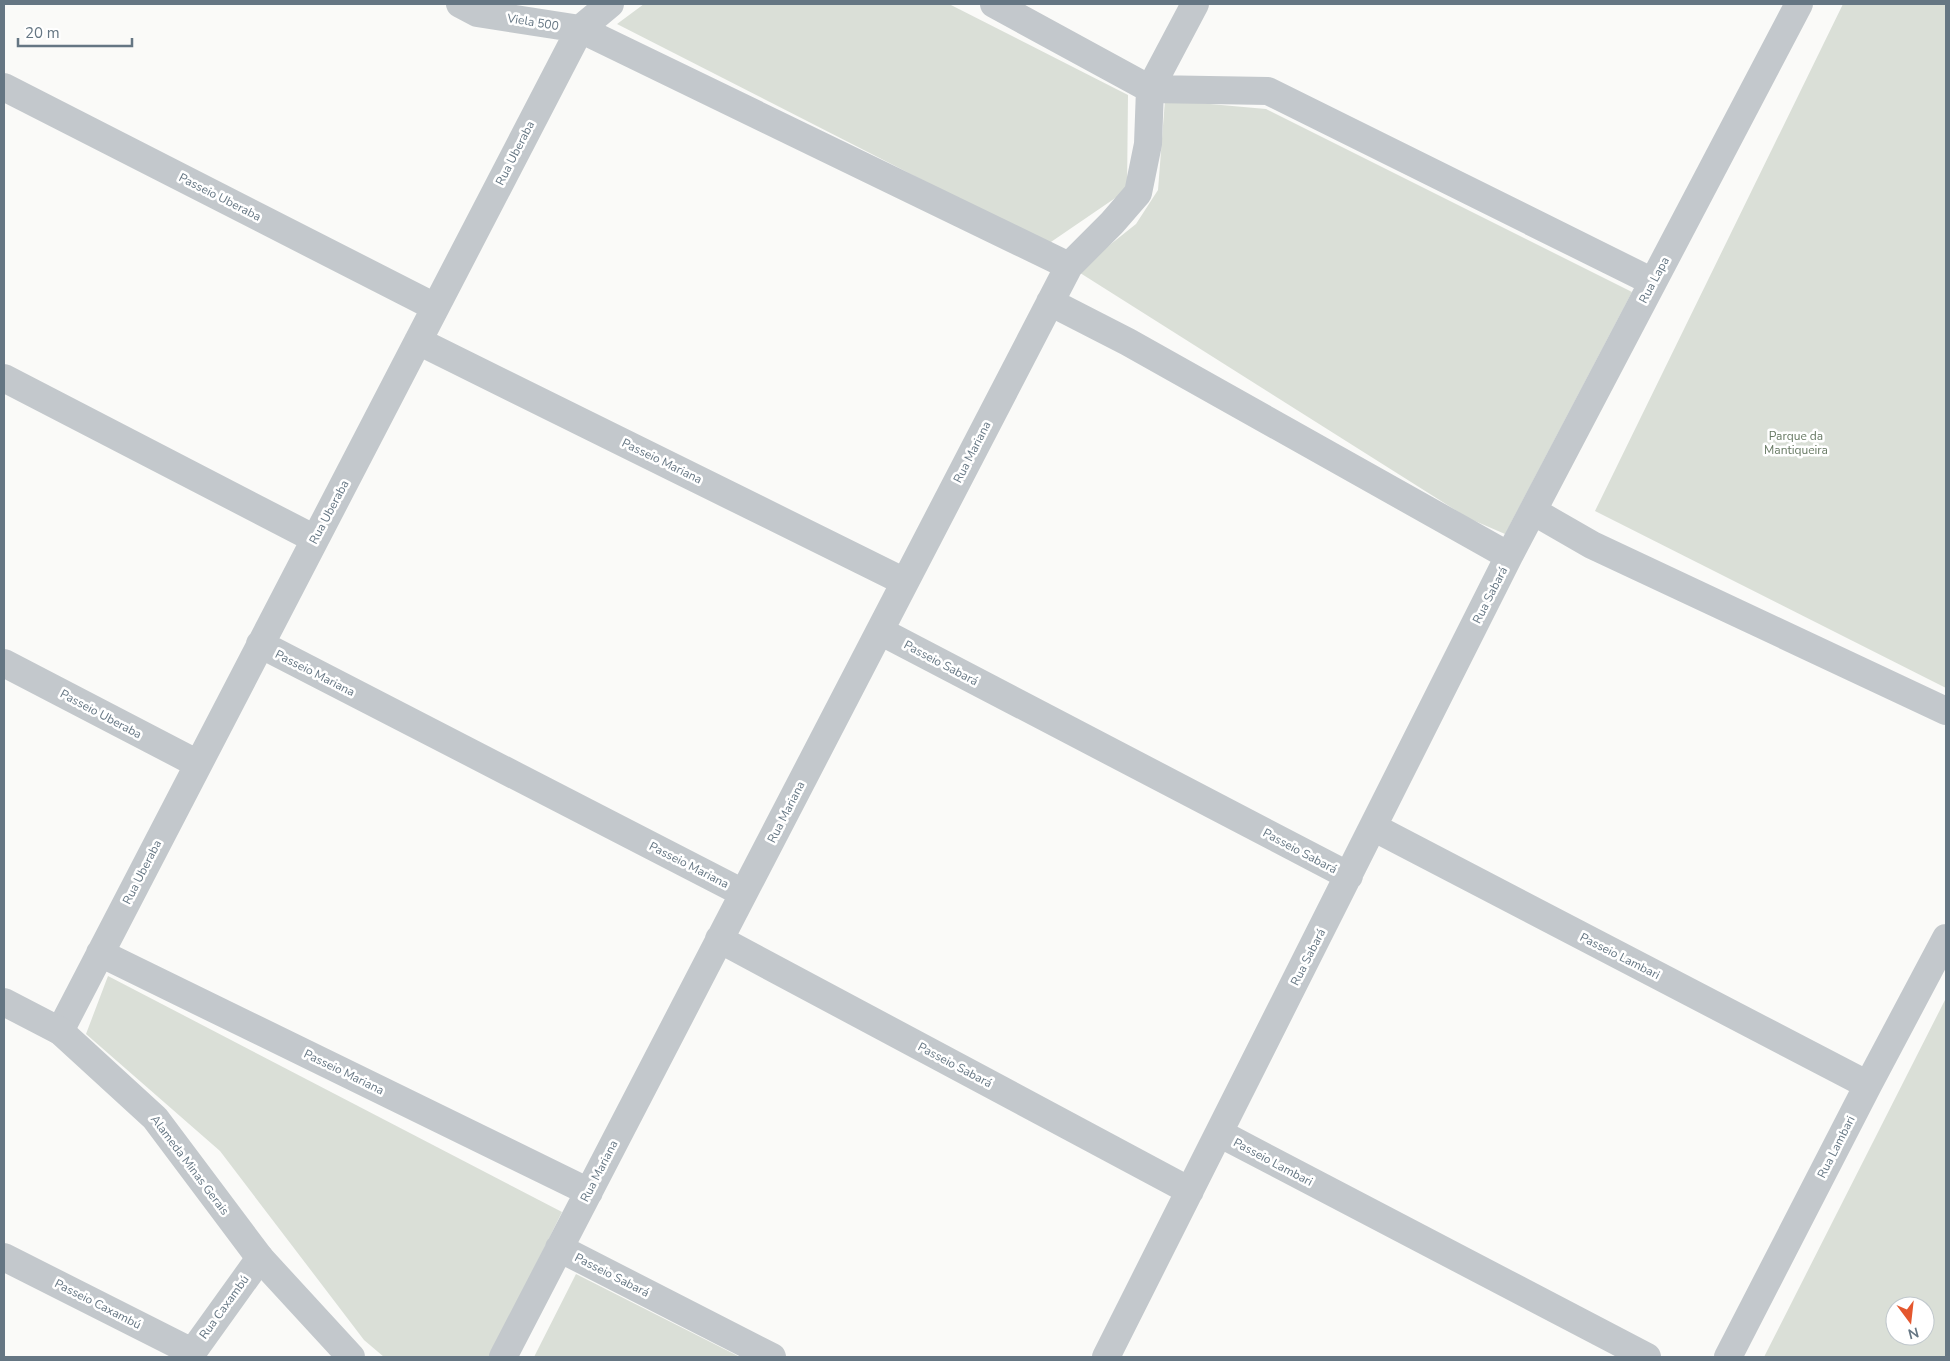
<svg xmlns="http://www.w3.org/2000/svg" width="1950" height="1361" font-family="'Nunito Sans',sans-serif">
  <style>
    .green { fill: #dadfd7; fill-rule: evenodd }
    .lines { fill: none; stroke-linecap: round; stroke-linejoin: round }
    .minor { stroke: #c3c8cc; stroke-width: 28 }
    .tertiary { stroke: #c3c8cc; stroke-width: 28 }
    .labels { text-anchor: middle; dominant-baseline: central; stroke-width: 5; stroke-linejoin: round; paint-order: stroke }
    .street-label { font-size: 12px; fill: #657683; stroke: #fff }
    .park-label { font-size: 12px; fill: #687a64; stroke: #fff }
  </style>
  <rect width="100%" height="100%" fill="#fafaf8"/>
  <path class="green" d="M 644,4 L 949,4 L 1128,95 L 1127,190 L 1048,244 L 617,24 Z
    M 1843,4 L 1946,4 L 1946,688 L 1595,511 Z
    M 1165,100 L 1266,109 L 1632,292 L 1505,534 L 1468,518 L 1077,271 L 1136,224 L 1158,190 Z
    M 108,976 L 562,1212 L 490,1357 L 384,1357 L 364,1340 L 220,1151 L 86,1034 Z
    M 1946,998 L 1946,1357 L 1764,1357 ZM 1895,1306 L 1925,1306 L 1925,1336 L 1895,1336 Z
    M 576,1274 L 740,1357 L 534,1357 Z"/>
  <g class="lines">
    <path class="minor" d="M 460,4 L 477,13 L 580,29 L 1069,266
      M 994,4 L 1150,89 L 1268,91 L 1653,282
      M 4,87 L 435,307
      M 1050,302 L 1128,342 L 1509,556
      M 418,341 L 905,582
      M 4,378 L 315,539
      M 1533,511 L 1592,545 L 1946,711
      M 880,631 L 1349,876
      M 260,644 L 743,893
      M 4,663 L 198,764
      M 1373,827 L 1868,1085
      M 719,939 L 1190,1191
      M 100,953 L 589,1192
      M 60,1031 L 580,29 L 610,4
      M 1219,1133 L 1647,1357
      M 559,1248 L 772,1357
      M 4,1257 L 192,1352
      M 189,1357 L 260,1258
      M 503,1357 L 1069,266 L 1112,223 L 1138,193 L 1148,144 L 1150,89 L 1195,4
      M 1106,1357 L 1509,556 L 1799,4
      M 1728,1357 L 1868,1085 L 1946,938"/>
    <path class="tertiary" d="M 4,1002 L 60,1031 L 155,1118 L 260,1258 L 351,1357"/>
  </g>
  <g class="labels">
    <g class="street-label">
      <text transform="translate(533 22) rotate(9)">Viela 500</text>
      <text transform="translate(515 153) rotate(-63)">Rua Uberaba</text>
      <text transform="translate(220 197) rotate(27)">Passeio Uberaba</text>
      <text transform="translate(1654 280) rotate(-62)">Rua Lapa</text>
      <text transform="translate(972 452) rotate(-63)">Rua Mariana</text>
      <text transform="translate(662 461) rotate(26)">Passeio Mariana</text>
      <text transform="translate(329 512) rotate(-62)">Rua Uberaba</text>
      <text transform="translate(1490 595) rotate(-63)">Rua Sabará</text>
      <text transform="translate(941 663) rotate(28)">Passeio Sabará</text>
      <text transform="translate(315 673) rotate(27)">Passeio Mariana</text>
      <text transform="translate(101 714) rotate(28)">Passeio Uberaba</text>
      <text transform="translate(786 812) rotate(-63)">Rua Mariana</text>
      <text transform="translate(1300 851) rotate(28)">Passeio Sabará</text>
      <text transform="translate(689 865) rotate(27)">Passeio Mariana</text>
      <text transform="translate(142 872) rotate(-63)">Rua Uberaba</text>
      <text transform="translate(1620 956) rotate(27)">Passeio Lambari</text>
      <text transform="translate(1308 957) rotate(-63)">Rua Sabará</text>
      <text transform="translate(955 1065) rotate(28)">Passeio Sabará</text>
      <text transform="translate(344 1072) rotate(26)">Passeio Mariana</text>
      <text transform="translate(1836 1147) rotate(-63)">Rua Lambari</text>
      <text transform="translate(1273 1162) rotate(28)">Passeio Lambari</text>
      <text transform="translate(190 1165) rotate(53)">Alameda Minas Gerais</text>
      <text transform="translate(599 1171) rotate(-63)">Rua Mariana</text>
      <text transform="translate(612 1275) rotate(27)">Passeio Sabará</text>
      <text transform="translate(98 1304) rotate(27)">Passeio Caxambú</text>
      <text transform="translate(224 1307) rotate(-54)">Rua Caxambú</text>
    </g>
    <g class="park-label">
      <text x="1796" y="436">Parque da<tspan x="1796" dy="14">Mantiqueira</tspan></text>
    </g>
  </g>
  <rect width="1950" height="1361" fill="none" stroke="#657683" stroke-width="10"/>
  <g transform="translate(1910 1321) rotate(165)"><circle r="24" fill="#ffffff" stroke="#c1c8cd"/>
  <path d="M0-4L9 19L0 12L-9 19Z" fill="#e4572e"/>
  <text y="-8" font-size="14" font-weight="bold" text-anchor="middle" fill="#657683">N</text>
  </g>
  <path d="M18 38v8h114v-8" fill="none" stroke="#657683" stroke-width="2.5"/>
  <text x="25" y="38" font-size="15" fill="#657683" stroke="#ffffff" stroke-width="4" paint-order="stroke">20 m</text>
</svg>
